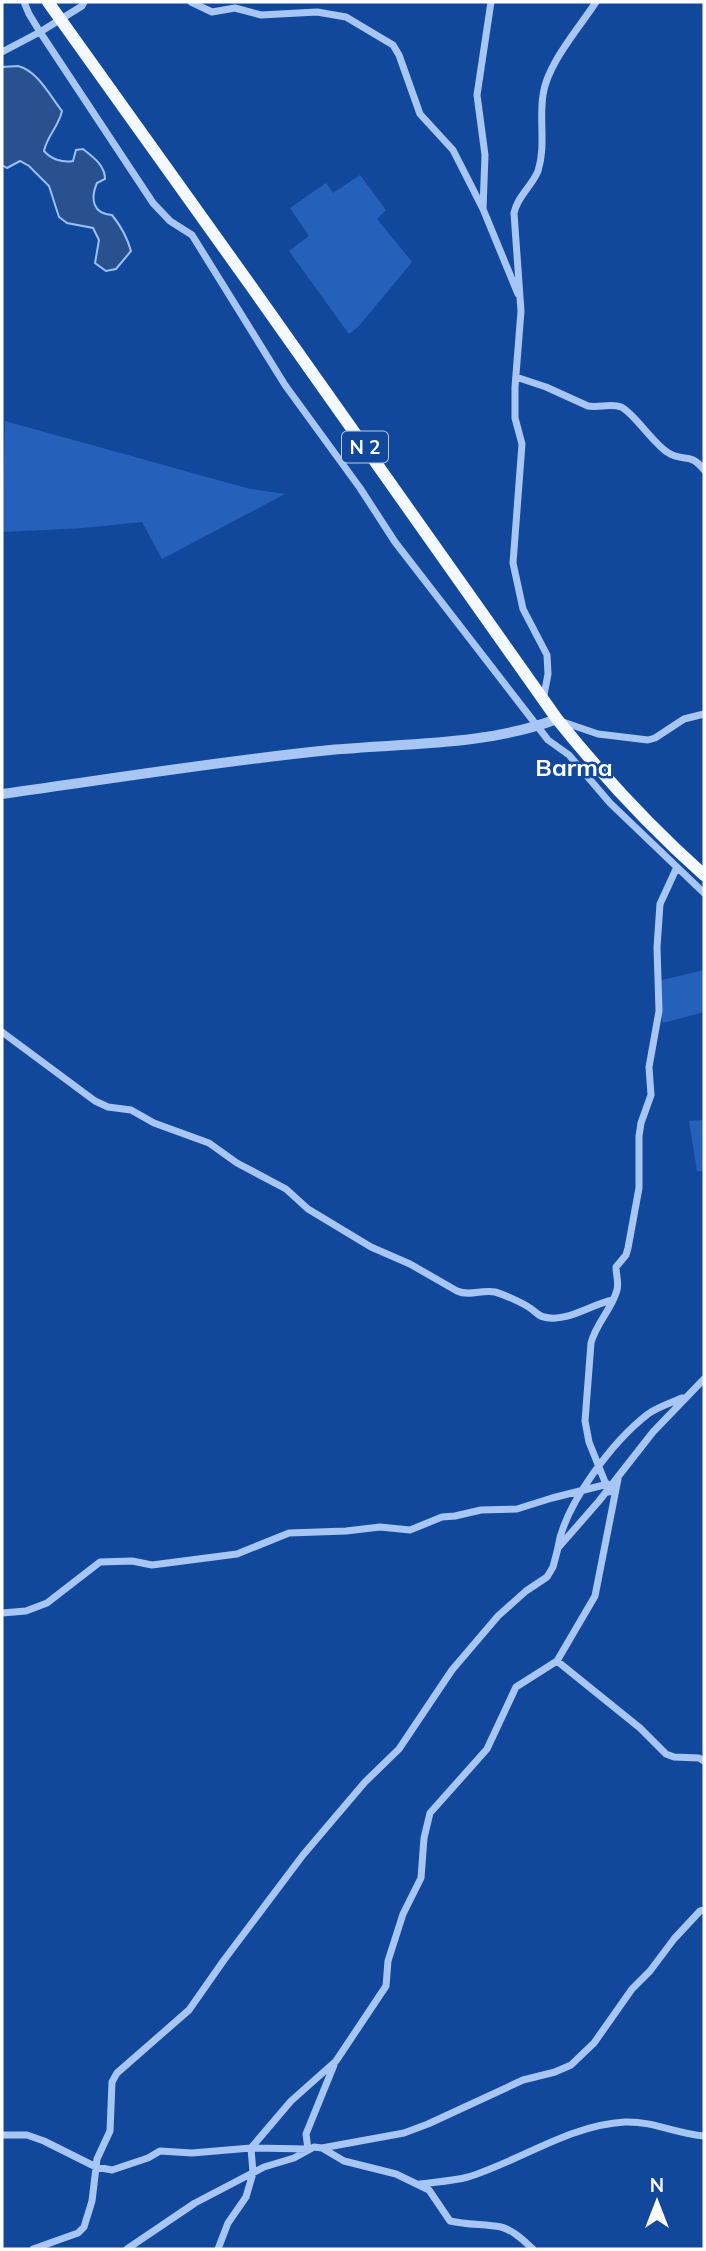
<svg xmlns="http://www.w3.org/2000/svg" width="706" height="2251" font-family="Mulish,sans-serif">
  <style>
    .green { fill: #2561bb }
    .water { fill: #29518f; stroke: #99c0f7; stroke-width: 2 }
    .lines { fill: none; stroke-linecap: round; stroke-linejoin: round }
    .minor { stroke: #a7c6f4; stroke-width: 7 }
    .tertiary { stroke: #a7c6f4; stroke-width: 10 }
    .primary { stroke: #f4f8ff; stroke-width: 12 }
    .labels { text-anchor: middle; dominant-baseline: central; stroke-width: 5; stroke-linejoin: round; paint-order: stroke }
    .shield { fill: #12489c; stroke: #b8c8e1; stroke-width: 2 }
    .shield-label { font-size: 19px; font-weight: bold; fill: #fff }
    .quarter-label { font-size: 24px; font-weight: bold; fill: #fff; stroke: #12489c }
  </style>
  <rect width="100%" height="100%" fill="#12489c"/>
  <path class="green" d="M 360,175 L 386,210 L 377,219 L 412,262 L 358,327 L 349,334 L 289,251 L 309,236 L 290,208 L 326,183 L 333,193 Z
    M 5,421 L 250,489 L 285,494 L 162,559 L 142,522 L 83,528 L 2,532 Z
    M 704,970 L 704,1012 L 663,1023 L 659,1011 L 658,981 Z
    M 704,1120 L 704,1171 L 697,1171 L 689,1121 Z"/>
  <path class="water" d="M 18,66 C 38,71 50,96 62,111 C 59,126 47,136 44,151 C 51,159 62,163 73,161 L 76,150 L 83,149 C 93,157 105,165 105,179 L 97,183 C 90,199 93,214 112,215 C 121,226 127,237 131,251 L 116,269 L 106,271 L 95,263 L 99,240 L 93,228 L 67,223 L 59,217 L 49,186 L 29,166 L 20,161 L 7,168 L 2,165 L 2,67 Z"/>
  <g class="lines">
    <path class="minor" d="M 24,2 L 29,14 L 40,32 L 153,203 L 170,221 L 192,235 L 285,385 L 360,488 L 395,542 L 548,740 L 569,755 L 610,803 L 704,893
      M 191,2 L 212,12 L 235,8 L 261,15 L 317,12 L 346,17 L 393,45 L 399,55 L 420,114 L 453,150 L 483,209
      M 491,2 L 477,95 L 485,155 L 483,209 L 518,294
      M 2,52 L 40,32 L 82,6 L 84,2
      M 516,377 L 546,387 L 588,406 C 599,408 611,403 621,407 C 633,412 652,442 667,452 C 682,463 690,451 704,470
      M 543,700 L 548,674 L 547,655 L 523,609 L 513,563 L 522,444 L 515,418 L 515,387 L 521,311 L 514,213 C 517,197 532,186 538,171 C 546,146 539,121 543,95 C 547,64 579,28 596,2
      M 560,721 L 598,734 L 648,740 L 655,738 L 684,719 L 704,714
      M 2,1032 L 95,1101 L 108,1107 L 131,1110 L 154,1123 L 209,1143 L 237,1163 L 286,1189 L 308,1209 L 371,1247 L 410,1264 L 457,1291 C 470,1297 482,1289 495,1292 C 503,1294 523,1303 530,1308 C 535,1311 538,1316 544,1317 C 567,1323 591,1304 613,1300
      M 609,1492 L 589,1442 L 585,1421 L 591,1343 C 596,1323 612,1309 617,1290 C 619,1282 616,1275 616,1267 L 626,1255 L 628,1248 L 639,1188 L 639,1136 L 641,1123 L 651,1095 L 649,1067 L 659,1011 L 657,947 L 660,904 L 677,867
      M 558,1547 C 565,1504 613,1441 648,1414 C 658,1407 671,1403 682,1398
      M 2,1613 L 26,1611 L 47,1603 L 100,1562 L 132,1561 L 152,1565 L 237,1554 L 289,1533 L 346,1531 L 380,1527 L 410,1530 L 442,1517 L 455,1516 L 481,1510 L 517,1509 L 552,1498 L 608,1484
      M 557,1661 L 640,1728 L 666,1754 L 674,1757 L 699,1758 L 704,1761
      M 2,2135 L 27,2135 L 44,2141 L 96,2167 L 112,2170 L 148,2158 L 160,2151 L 192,2153 L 251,2148 L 308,2149 L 306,2134 L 334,2065
      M 322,2148 L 404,2133 L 428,2124 L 523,2080 L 555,2072 L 571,2065 L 594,2043 L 632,1989 L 650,1971 L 674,1939 L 700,1911 L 704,1910
      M 420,2184 C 435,2182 453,2181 468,2177 C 520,2161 569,2125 625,2122 C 653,2121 677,2134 704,2136
      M 33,2249 L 78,2233 L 84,2227 L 92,2201 L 97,2159 L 110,2131 L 112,2082 L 117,2073 L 189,2010 L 224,1960 L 303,1855 L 365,1782 L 399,1749 L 452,1670 L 498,1616 L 526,1591 L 547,1577 L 553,1567 L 558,1548 L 599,1501 L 653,1432 L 704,1379
      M 127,2249 L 195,2203 L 264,2167 L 294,2158 L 314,2147 L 322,2148 L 344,2161 L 396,2174 L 429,2190 L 450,2221 C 468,2225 485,2224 501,2227 C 513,2230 524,2241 533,2249
      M 218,2249 L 228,2223 L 246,2197 L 253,2173 L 251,2148 L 291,2101 L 336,2061 L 386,1986 L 388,1961 L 403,1914 L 421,1878 L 424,1838 L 430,1813 L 487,1749 L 516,1687 L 557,1661 L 595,1596 L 618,1479"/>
    <path class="tertiary" d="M 2,794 C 111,779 220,761 330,750 C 405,743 485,746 557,719"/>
    <path class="primary" d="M 48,2 L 251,286 L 557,719 C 602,775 650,827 704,875"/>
  </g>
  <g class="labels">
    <rect class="shield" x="342" y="431.5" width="46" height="31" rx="5"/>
    <g class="shield-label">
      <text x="365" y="447">N 2</text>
    </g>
    <g class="quarter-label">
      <text x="574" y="767">Barma</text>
    </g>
  </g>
  <rect width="706" height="2251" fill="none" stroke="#ffffff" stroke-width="7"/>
  <g transform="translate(657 2202)" stroke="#12489c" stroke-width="5" paint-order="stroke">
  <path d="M0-5L12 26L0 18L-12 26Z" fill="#ffffff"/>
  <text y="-10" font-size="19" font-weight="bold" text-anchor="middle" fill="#ffffff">N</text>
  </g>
</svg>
